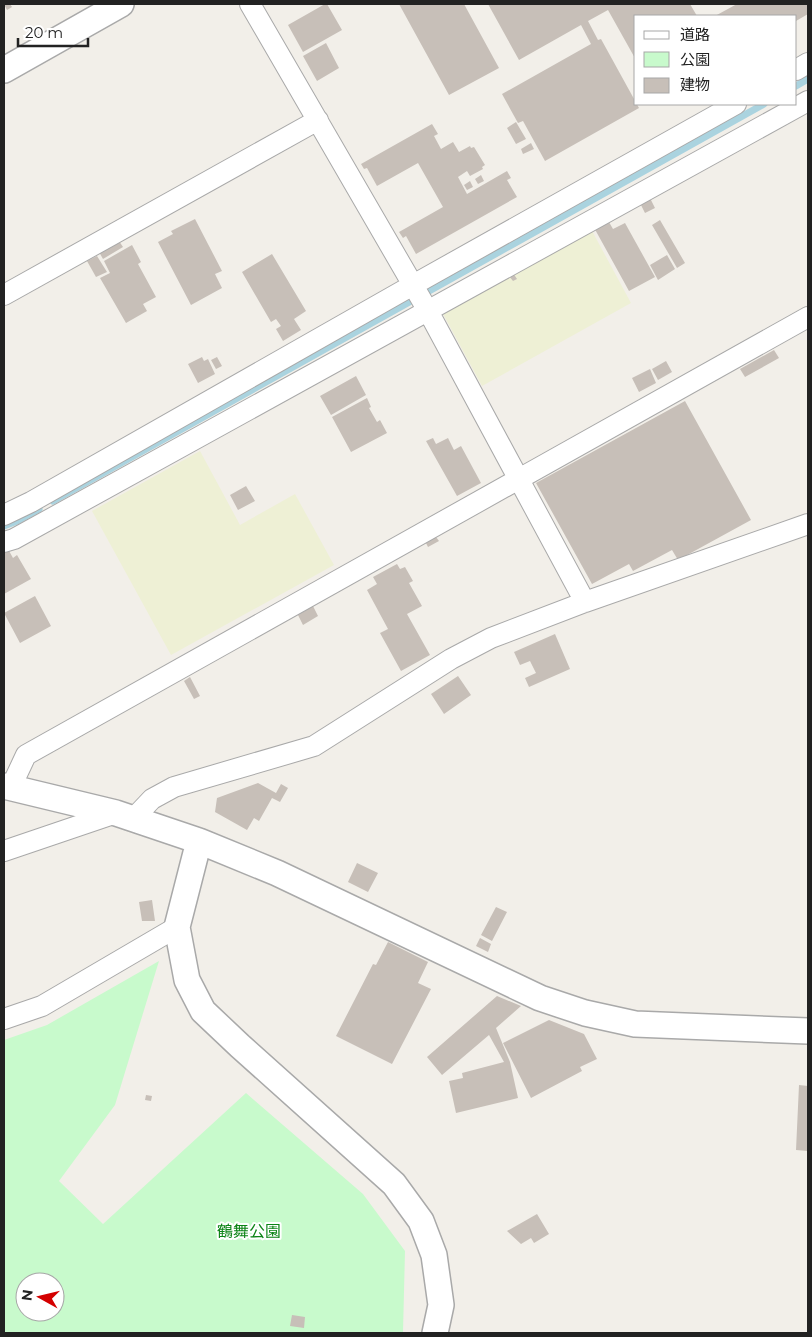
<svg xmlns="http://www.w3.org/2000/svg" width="812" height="1337" font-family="Montserrat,'Noto Sans JP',sans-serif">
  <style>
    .farmland { fill: #eef0d5 }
    .park { fill: #c8facc; fill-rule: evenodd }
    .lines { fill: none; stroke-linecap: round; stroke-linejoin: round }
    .stream { stroke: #aad3df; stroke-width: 7 }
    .building { fill: #c7bfb8 }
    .minor-casing { stroke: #a9a9a9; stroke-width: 22 }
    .tertiary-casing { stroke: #a9a9a9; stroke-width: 28 }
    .minor { stroke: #fff; stroke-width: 20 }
    .tertiary { stroke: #fff; stroke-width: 25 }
    .labels { text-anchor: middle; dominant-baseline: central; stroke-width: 4; stroke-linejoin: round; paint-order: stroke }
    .park-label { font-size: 16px; fill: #0c8416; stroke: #fff }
  </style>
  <rect width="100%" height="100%" fill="#f2efe9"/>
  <path class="farmland" d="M 591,229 L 631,303 L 482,386 L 442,312 Z
    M 200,451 L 240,525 L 295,494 L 334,565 L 171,655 L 92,511 Z"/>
  <path class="park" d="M 159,961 L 115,1105 L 59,1181 L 103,1224 L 246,1093 L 363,1194 L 405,1251 L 403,1333 L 4,1333 L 4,1040 L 47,1025 ZM 25,1282 L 55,1282 L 55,1312 L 25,1312 Z"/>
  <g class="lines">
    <path class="stream" d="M 796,86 L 808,79
      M 53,501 L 764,104
      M 4,526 L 17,521 L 39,509"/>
  </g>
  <path class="building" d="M 4,4 L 10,4 L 12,7 L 7,10 Z
    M 325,4 L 327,4 L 342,30 L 303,52 L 288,25 Z
    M 399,4 L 464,4 L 499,68 L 449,95 Z
    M 488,4 L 690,4 L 697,16 L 636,16 L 636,60 L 608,10 L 588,21 L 598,40 L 601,39 L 639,108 L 545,161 L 523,121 L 518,123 L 502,94 L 591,44 L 581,25 L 519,60 Z
    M 737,4 L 808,4 L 808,14 L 796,21 L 796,16 L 715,16 Z
    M 326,43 L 339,68 L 317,81 L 303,56 Z
    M 516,122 L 526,139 L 516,144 L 507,128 Z
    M 432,124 L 438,134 L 434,136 L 441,149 L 453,142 L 459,152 L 470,146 L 471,148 L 474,147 L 485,165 L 482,167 L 483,169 L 470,176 L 467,171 L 458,177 L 467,194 L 507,171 L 511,178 L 507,180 L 517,197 L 416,254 L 406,236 L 403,238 L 399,232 L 443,207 L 418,163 L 377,186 L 367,168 L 364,169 L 361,164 Z
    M 531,143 L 534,149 L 523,154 L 521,149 Z
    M 481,175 L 484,181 L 478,184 L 475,179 Z
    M 470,181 L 473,187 L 467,190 L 464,185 Z
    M 649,196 L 655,208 L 645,213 L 639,201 Z
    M 606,217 L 613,229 L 625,223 L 655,277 L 629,291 L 592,224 Z
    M 195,219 L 222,271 L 215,274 L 222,288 L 191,305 L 158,242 L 173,234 L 171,231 Z
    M 660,220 L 685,263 L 677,268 L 652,225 Z
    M 119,241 L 123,247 L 103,259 L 99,252 Z
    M 132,245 L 141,262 L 138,264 L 156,297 L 143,304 L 147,311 L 126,323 L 100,278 L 110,273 L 104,261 Z
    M 272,254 L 306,311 L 294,319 L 301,330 L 283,341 L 276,329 L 281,326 L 276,319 L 271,322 L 242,272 Z
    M 667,255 L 675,269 L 658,280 L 650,265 Z
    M 97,256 L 107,272 L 96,277 L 87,261 Z
    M 513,273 L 517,279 L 513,281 L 509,276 Z
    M 774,350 L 779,358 L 745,377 L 740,369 Z
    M 202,357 L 204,361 L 208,359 L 215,374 L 198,383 L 188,364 Z
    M 217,357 L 222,366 L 216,369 L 211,360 Z
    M 666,361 L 672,372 L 658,380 L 652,369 Z
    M 650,369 L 656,383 L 639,392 L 632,378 Z
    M 356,376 L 366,395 L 331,415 L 320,396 Z
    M 367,398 L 371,407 L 369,408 L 377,422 L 380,420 L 387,433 L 351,452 L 332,417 Z
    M 685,401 L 751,520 L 678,560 L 672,550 L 633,571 L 629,564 L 592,584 L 536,483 Z
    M 433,438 L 436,444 L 448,438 L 454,450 L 461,446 L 481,483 L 457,496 L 426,441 Z
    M 246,486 L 255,501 L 238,510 L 230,495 Z
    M 436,537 L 439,541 L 428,547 L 426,543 Z
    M 8,549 L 13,558 L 17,555 L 31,579 L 4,594 L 4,551 Z
    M 397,564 L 400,569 L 405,567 L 413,581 L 409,583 L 422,606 L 407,614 L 430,655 L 401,671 L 380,633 L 388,629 L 367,590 L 377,584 L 373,577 Z
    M 35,596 L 51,626 L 20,643 L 4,613 Z
    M 313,606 L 318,616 L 303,625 L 298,615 Z
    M 555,634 L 570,669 L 529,687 L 525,678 L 536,673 L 530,661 L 520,665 L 514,652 Z
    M 458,676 L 471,695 L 444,714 L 431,694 Z
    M 190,677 L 200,696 L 194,699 L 184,681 Z
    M 258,783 L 276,793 L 281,784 L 288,788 L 280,802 L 272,798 L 259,821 L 254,818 L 247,830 L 215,812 L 217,798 Z
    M 357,863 L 378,873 L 368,892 L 348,882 Z
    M 152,900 L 155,921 L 142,921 L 139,902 Z
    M 496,907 L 507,912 L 492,941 L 481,935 Z
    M 480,938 L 491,944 L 488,952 L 476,946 Z
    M 388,942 L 428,962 L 418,983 L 431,989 L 392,1064 L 336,1036 L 373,964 L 376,965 Z
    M 497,996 L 521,1006 L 496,1028 L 510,1062 L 518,1098 L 456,1113 L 449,1081 L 463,1078 L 462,1073 L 504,1062 L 489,1035 L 442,1075 L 427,1057 Z
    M 549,1020 L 584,1034 L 597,1059 L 580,1067 L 582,1071 L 531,1098 L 503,1043 Z
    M 799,1085 L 808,1086 L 808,1151 L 796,1150 Z
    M 146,1095 L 152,1096 L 151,1101 L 145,1100 Z
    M 537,1214 L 549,1234 L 534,1243 L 531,1238 L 521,1244 L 507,1231 Z
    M 292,1315 L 305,1317 L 304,1328 L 290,1326 Z"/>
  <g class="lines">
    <g class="minor-casing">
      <path id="minor" d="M 250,4 L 428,311 L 585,602
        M 796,70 L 808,63
        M 4,295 L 318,120
        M 4,515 L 31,502 L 413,285 L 736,104
        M 4,542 L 14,539 L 808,101
        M 11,787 L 26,755 L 808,317
        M 133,819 L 152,799 L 174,787 L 314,746 L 451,659 L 491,638 L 585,602 L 808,524
        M 4,851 L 116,813
        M 4,1019 L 42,1006 L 177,927"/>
    </g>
    <g class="tertiary-casing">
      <path id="tertiary" d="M 4,70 L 121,4
        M 4,786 L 116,813 L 199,841 L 277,873 L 540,998 L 585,1013 L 635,1024 L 808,1031
        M 199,841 L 177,927 L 187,980 L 203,1011 L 240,1046 L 394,1184 L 421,1221 L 434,1255 L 441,1305 L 435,1333"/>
    </g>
    <use href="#minor" class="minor"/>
    <use href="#tertiary" class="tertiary"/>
  </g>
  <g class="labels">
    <g class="park-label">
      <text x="249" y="1231">鶴舞公園</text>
    </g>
  </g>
  <rect width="812" height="1337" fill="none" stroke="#222222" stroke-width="10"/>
  <rect x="634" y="15" width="162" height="90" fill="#ffffff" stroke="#a7a7a7"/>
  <rect x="644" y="31" width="25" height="8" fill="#ffffff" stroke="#a7a7a7"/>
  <text x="680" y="40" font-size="15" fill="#222222">道路</text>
  <rect x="644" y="52" width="25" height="15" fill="#c8facc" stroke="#a7a7a7"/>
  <text x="680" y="65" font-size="15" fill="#222222">公園</text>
  <rect x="644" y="78" width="25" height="15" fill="#c7bfb8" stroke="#a7a7a7"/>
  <text x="680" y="90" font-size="15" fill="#222222">建物</text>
  <g transform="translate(40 1297) rotate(278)"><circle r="24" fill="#ffffff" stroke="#a7a7a7"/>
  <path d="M0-4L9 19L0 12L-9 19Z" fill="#d40000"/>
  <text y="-8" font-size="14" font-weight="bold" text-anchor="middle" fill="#222222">N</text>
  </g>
  <path d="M18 38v8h70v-8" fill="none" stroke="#222222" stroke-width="2.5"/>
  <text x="25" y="38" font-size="15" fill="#222222" stroke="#ffffff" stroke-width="4" paint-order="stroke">20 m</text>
</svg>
